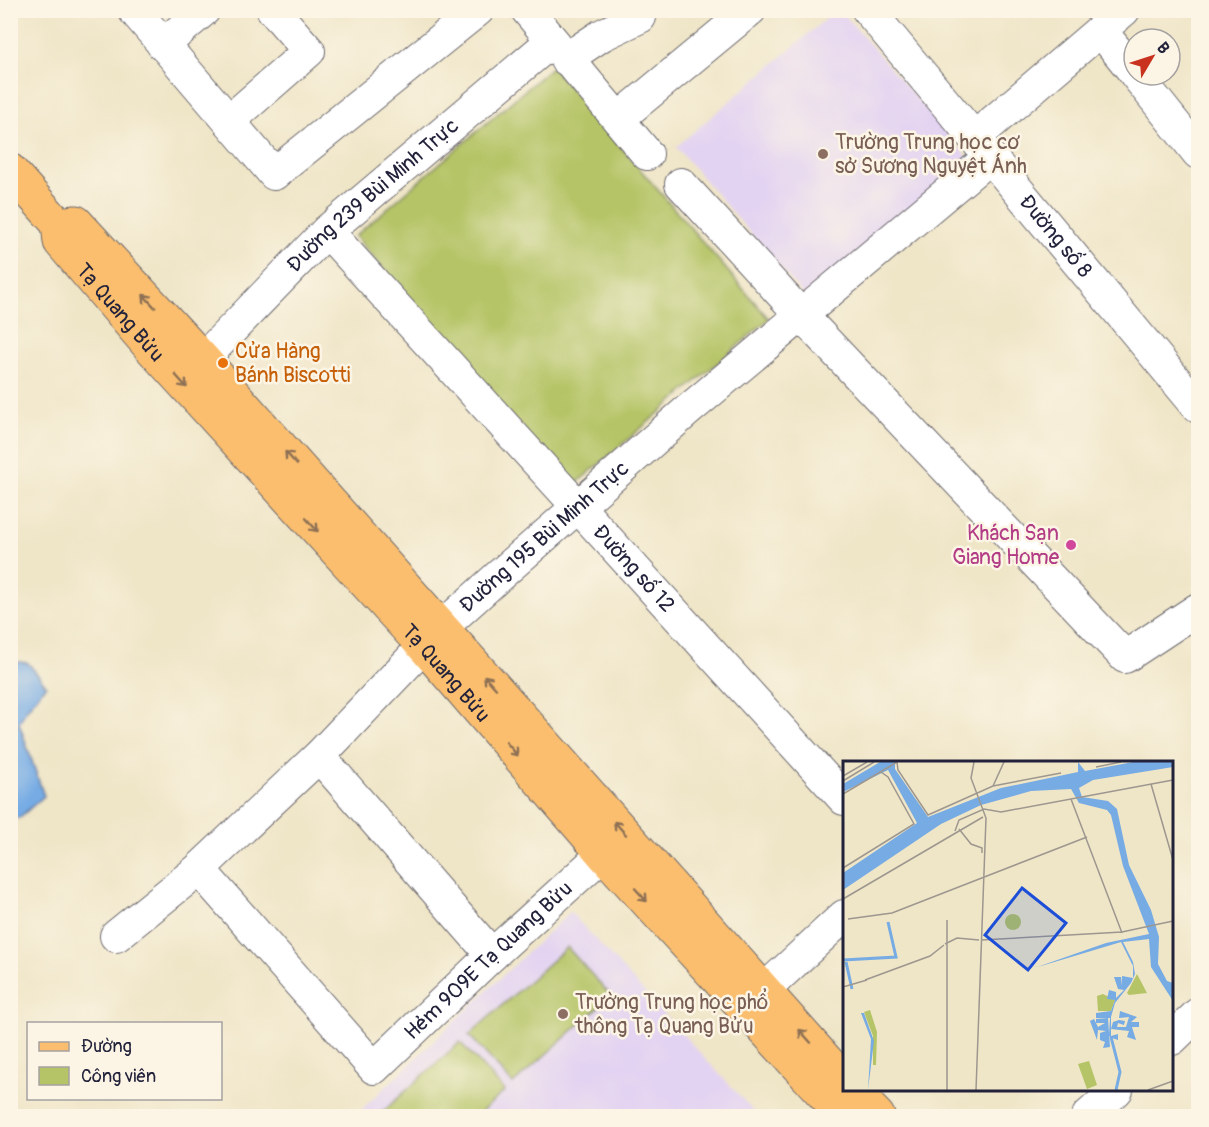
<svg xmlns="http://www.w3.org/2000/svg" width="1209" height="1127" font-family="Pangolin,sans-serif">
  <style>
    .built { fill: #e3d3f2 }
    .green { fill: #b5c466; stroke: #6c7350; stroke-width: 1.5 }
    .water { fill: #76abe4; stroke: #4c6690; stroke-width: 1.5 }
    .lines { fill: none; stroke-linecap: round; stroke-linejoin: round }
    .minor-casing { stroke: #6a666c; stroke-width: 34 }
    .major-casing { stroke: #6a666c; stroke-width: 35 }
    .minor { stroke: #fff; stroke-width: 32 }
    .major { stroke: #fabe6e; stroke-width: 33 }
    .oneway { stroke: #8e7054 }
    .education-dot { fill: #8d6e63; stroke: #fcf5e5; stroke-width: 2 }
    .food-dot { fill: #e8710a; stroke: #fcf5e5; stroke-width: 2 }
    .hotel-dot { fill: #d1479c; stroke: #fcf5e5; stroke-width: 2 }
    .labels { text-anchor: middle; dominant-baseline: central; stroke-width: 5; stroke-linejoin: round; paint-order: stroke }
    .education-label { font-size: 21px; fill: #785e54; stroke: #fcf5e5; text-anchor: start }
    .street-label { font-size: 21px; fill: #22223b; stroke: #fcf5e5 }
    .food-label { font-size: 21px; fill: #c56008; stroke: #fcf5e5; text-anchor: start }
    .hotel-label { font-size: 21px; fill: #b23c85; stroke: #fcf5e5; text-anchor: end }
    .inset-river { fill: none; stroke: #76abe4; stroke-width: 3 }
    .inset-road { fill: none; stroke: #9d978f; stroke-width: 1.5 }
    .view { fill: #1d4ed8; fill-opacity: 0.15; stroke: #1d4ed8; stroke-width: 3 }
    .inset-edge { fill: none; stroke: #22223b; stroke-width: 3 }
  </style>
  <rect width="100%" height="100%" fill="#fcf5e5"/>
  <filter id="ink" filterUnits="userSpaceOnUse"><feTurbulence type="fractalNoise" baseFrequency=".0167" numOctaves="2"/><feDisplacementMap in="SourceGraphic" scale="12" xChannelSelector="R" yChannelSelector="G"/><feConvolveMatrix kernelMatrix="1 2 1 2 8 2 1 2 1" color-interpolation-filters="sRGB"/></filter>
  <filter id="wash" filterUnits="userSpaceOnUse"><feTurbulence type="fractalNoise" baseFrequency=".008" numOctaves="4" result="noise"/><feDisplacementMap in="SourceGraphic" scale="24" xChannelSelector="R" yChannelSelector="G"/><feGaussianBlur stdDeviation="1.35" result="paint"/><feColorMatrix in="noise" values="0 0 0 0 0 0 0 0 0 0 0 0 0 0 0 0 0 1.4 0 .05"/><feComposite in="paint" operator="in"/></filter>
  <g filter="url(#wash)">
    <rect width="100%" height="100%" fill="#efe5c7"/>
    <path class="built" d="M 835,11 L 841,11 L 971,161 L 809,301 L 676,147 Z
      M 570,912 L 758,1116 L 355,1116 Z"/>
    <path class="green" d="M 552,67 L 769,319 L 571,488 L 355,236 Z
      M 567,947 L 611,996 L 513,1084 L 469,1035 Z
      M 460,1042 L 505,1091 L 476,1116 L 378,1116 Z"/>
    <path class="water" d="M 11,661 L 28,663 L 46,685 L 26,710 L 19,723 L 44,796 L 19,818 L 11,818 Z"/>
  </g>
  <g filter="url(#ink)">
    <g class="lines">
      <g class="minor-casing">
        <g id="minor">
          <path d="M 134,10 L 274,174 L 478,10"/>
          <path d="M 527,10 L 647,154"/>
          <path id="s1" d="M 868,10 L 1198,407"/>
          <path d="M 1101,31 L 1134,72"/>
          <path d="M 163,45 L 204,10"/>
          <path d="M 566,59 L 602,35 L 640,17"/>
          <path d="M 1136,75 L 1198,153"/>
          <path d="M 618,119 L 750,10"/>
          <path d="M 229,121 L 309,51 L 273,10"/>
          <path d="M 974,138 L 1124,10"/>
          <path d="M 681,184 L 802,316 L 1125,657 L 1198,609"/>
          <path id="s2" d="M 327,231 L 844,799"/>
          <path id="s3" d="M 203,359 L 327,231 L 552,41"/>
          <path d="M 319,756 L 492,955"/>
          <path id="s4" d="M 199,869 L 374,1068 L 492,955 L 603,854"/>
          <path id="s5" d="M 116,936 L 199,869 L 319,756 L 441,628 L 501,574 L 687,411 L 990,157"/>
          <path d="M 764,990 L 844,916"/>
          <path d="M 1172,1039 L 1198,1014"/>
          <path d="M 1088,1116 L 1117,1090"/>
        </g>
      </g>
      <g class="major-casing">
        <g id="major">
          <path id="s6" d="M 10,170 L 58,224 L 60,242 L 148,345 L 424,647 L 603,854 L 843,1116"/>
          <path d="M 58,224 L 76,222 L 203,359 L 844,1080"/>
          <path d="M 853,1090 L 878,1116"/>
        </g>
      </g>
      <use href="#minor" class="minor"/>
      <use href="#major" class="major"/>
    </g>
    <defs><path id="oneway-shaft" d="M-6 0H5M1.5-3L5.5 0L1.5 3" fill="none" stroke-width="1.6" stroke-linecap="round" stroke-linejoin="round" transform="scale(1.5)"/></defs>
    <g class="oneway">
      <use href="#oneway-shaft" transform="translate(149 301) rotate(-133)"/>
      <use href="#oneway-shaft" transform="translate(181 381) rotate(48)"/>
      <use href="#oneway-shaft" transform="translate(291 458) rotate(-132)"/>
      <use href="#oneway-shaft" transform="translate(312 525) rotate(48)"/>
      <use href="#oneway-shaft" transform="translate(490 682) rotate(-132)"/>
      <use href="#oneway-shaft" transform="translate(512 749) rotate(49)"/>
      <use href="#oneway-shaft" transform="translate(620 828) rotate(-132)"/>
      <use href="#oneway-shaft" transform="translate(641 895) rotate(48)"/>
      <use href="#oneway-shaft" transform="translate(805 1036) rotate(-132)"/>
    </g>
  </g>
  <g class="education-dot">
    <circle cx="823" cy="154" r="6"/>
    <circle cx="563" cy="1014" r="6"/>
  </g>
  <circle class="food-dot" cx="223" cy="363" r="6"/>
  <circle class="hotel-dot" cx="1071" cy="545" r="6"/>
  <g class="labels">
    <g class="education-label">
      <text x="835" y="142">Trường Trung học cơ<tspan x="835" dy="24">sở Sương Nguyệt Ánh</tspan></text>
      <text x="575" y="1002">Trường Trung học phổ<tspan x="575" dy="24">thông Tạ Quang Bửu</tspan></text>
    </g>
    <g class="street-label">
      <text stroke="none"><textPath href="#s3" startOffset="236">Đường 239 Bùi Minh Trực</textPath></text>
      <text stroke="none"><textPath href="#s1" startOffset="294">Đường số 8</textPath></text>
      <text stroke="none"><textPath href="#s6" startOffset="183">Tạ Quang Bửu</textPath></text>
      <text stroke="none"><textPath href="#s5" startOffset="586">Đường 195 Bùi Minh Trực</textPath></text>
      <text stroke="none"><textPath href="#s2" startOffset="456">Đường số 12</textPath></text>
      <text stroke="none"><textPath href="#s6" startOffset="669">Tạ Quang Bửu</textPath></text>
      <text stroke="none"><textPath href="#s4" startOffset="422">Hẻm 909E Tạ Quang Bửu</textPath></text>
    </g>
    <g class="food-label">
      <text x="235" y="351">Cửa Hàng<tspan x="235" dy="24">Bánh Biscotti</tspan></text>
    </g>
    <g class="hotel-label">
      <text x="1059" y="533">Khách Sạn<tspan x="1059" dy="24">Giang Home</tspan></text>
    </g>
  </g>
  <g transform="translate(843 761)">
    <rect width="330" height="330" fill="#efe5c7"/>
    <path d="M162 161a8 8 0 1 1 16 0a8 8 0 1 1-16 0ZM 294,213 L 304,232 L 286,234 L 284,232 ZM 260,233 L 272,239 L 268,250 L 255,250 L 254,235 ZM 27,249 L 34,271 L 33,304 L 30,304 L 30,275 L 21,251 ZM 246,300 L 254,324 L 244,328 L 235,303 Z" fill="#b5c466"/>
    <path d="M 37,1 L 52,1 L 52,8 L 85,56 L 158,27 L 235,11 L 235,1 L 242,10 L 290,1 L 330,1 L 330,6 L 250,19 L 236,27 L 239,36 L 265,40 L 274,48 L 286,104 L 308,149 L 316,176 L 315,203 L 324,220 L 330,222 L 330,240 L 308,206 L 306,178 L 280,181 L 290,201 L 292,213 L 288,222 L 272,242 L 268,256 L 268,268 L 270,261 L 276,259 L 282,260 L 281,264 L 275,262 L 274,266 L 283,266 L 286,256 L 276,257 L 277,250 L 294,256 L 288,261 L 296,261 L 296,266 L 289,266 L 293,279 L 284,276 L 286,270 L 268,268 L 268,275 L 275,273 L 275,279 L 269,277 L 270,282 L 266,274 L 267,257 L 253,257 L 253,252 L 268,250 L 272,239 L 264,238 L 266,229 L 273,231 L 273,237 L 281,229 L 275,228 L 271,216 L 278,216 L 279,225 L 279,215 L 290,217 L 290,205 L 278,181 L 198,205 L 161,209 L 197,205 L 263,182 L 306,173 L 280,105 L 268,54 L 264,49 L 236,42 L 228,28 L 188,30 L 138,44 L 98,63 L 0,129 L 0,112 L 74,62 L 45,9 L 0,31 L 0,23 ZM 18,252 L 21,252 L 31,280 L 25,329 L 28,278 ZM 265,257 L 267,286 L 260,287 L 262,281 L 257,279 L 257,272 L 263,270 L 255,269 L 254,279 L 247,260 L 251,258 L 255,266 L 262,262 L 253,262 L 253,258 Z" fill="#76abe4"/>
    <path class="inset-river" d="M 0,199 L 53,196 L 45,161M 3,201 L 9,228M 268,276 L 277,311 L 273,329"/>
    <path class="inset-road" d="M 54,1 L 55,9 L 85,54 L 150,25 L 218,12M 131,1 L 128,17 L 143,57 L 133,329M 253,6 L 278,1M 0,15 L 24,1M 0,20 L 31,1M 308,23 L 330,99M 150,25 L 161,1M 0,33 L 54,1M 228,38 L 279,172M 116,68 L 128,83 L 139,87 L 139,92M 112,70 L 116,59 L 141,48 L 158,51 L 330,19M 0,107 L 71,63 L 45,16 L 38,11M 0,138 L 140,56M 5,158 L 49,152 L 244,76M 138,179 L 279,171 L 330,160M 102,183 L 114,177 L 136,179M 22,219 L 87,195 L 101,184M 0,226 L 24,219M 104,329 L 104,159M 305,329 L 330,320"/>
    <path class="view" d="M 179,127 L 223,162 L 185,209 L 142,174 Z"/>
    <rect width="330" height="330" class="inset-edge"/>
  </g>
  <rect width="1209" height="1127" fill="none" stroke="#fcf5e5" stroke-width="36"/>
  <rect x="27" y="1022" width="195" height="78" fill="#fcf5e5" stroke="#a5a1a1" stroke-width="1.5"/>
  <rect x="39" y="1042" width="30" height="9" fill="#fabe6e" stroke="#a5a1a1" stroke-width="1.5"/>
  <text x="81" y="1052" font-size="18" fill="#22223b">Đường</text>
  <rect x="39" y="1067" width="30" height="18" fill="#b5c466" stroke="#a5a1a1" stroke-width="1.5"/>
  <text x="81" y="1082" font-size="18" fill="#22223b">Công viên</text>
  <g transform="translate(1152 57) rotate(51)"><circle r="28" fill="#fcf5e5" stroke="#a5a1a1" stroke-width="1.5"/>
  <path d="M0-4.5L10 22L0 15L-10 22Z" fill="#c8321e"/>
  <text y="-9" font-size="16" font-weight="bold" text-anchor="middle" fill="#22223b">B</text>
  </g>
</svg>
